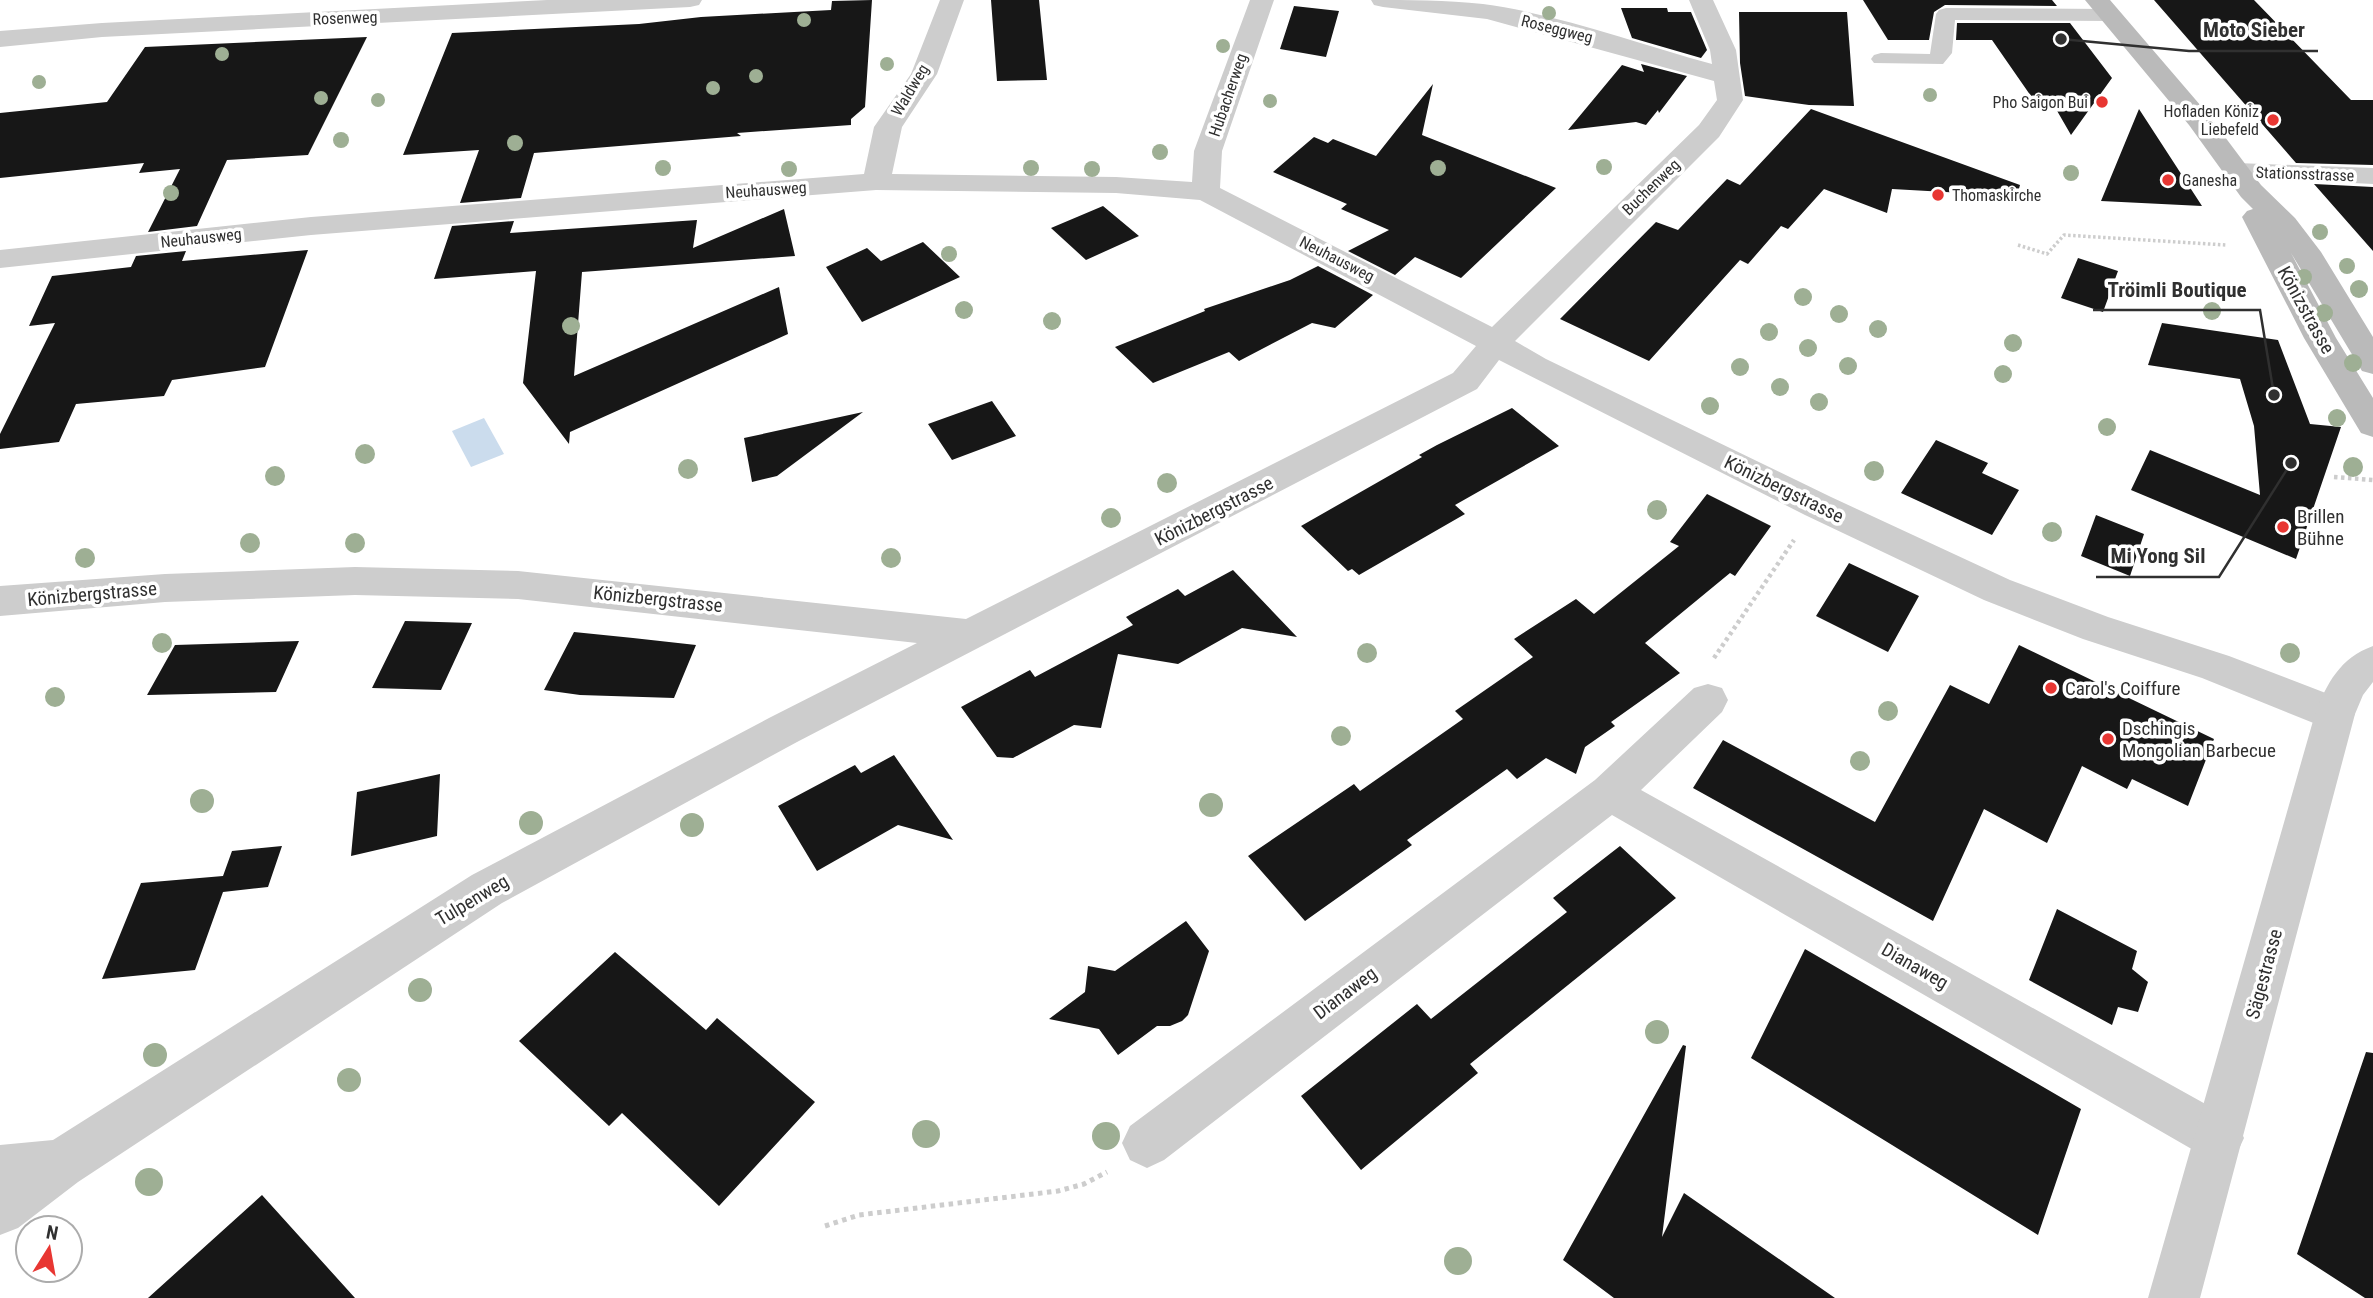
<svg xmlns="http://www.w3.org/2000/svg" width="2373" height="1298" font-family="'Roboto Condensed',sans-serif">
  <style>
    .water { fill: #cbdced }
    .building { fill: #171717 }
    .lines { fill: none; stroke-linecap: round; stroke-linejoin: round }
    .path-far2 { stroke: #cdcdcd; stroke-width: 3.5; stroke-dasharray: 2.5 2.5; stroke-linecap: butt }
    .path-far1 { stroke: #cdcdcd; stroke-width: 4.5; stroke-dasharray: 3.5 3.5; stroke-linecap: butt }
    .path { stroke: #cdcdcd; stroke-width: 5; stroke-dasharray: 4.5 4.5; stroke-linecap: butt }
    .service { fill: #cdcdcd; fill-rule: evenodd }
    .minor { fill: #cdcdcd; fill-rule: evenodd }
    .tertiary { fill: #cdcdcd; fill-rule: evenodd }
    .secondary { fill: #bababa; fill-rule: evenodd }
    .tree { fill: #9eaf94 }
    .poi-dot { fill: #e83632; stroke: #fff; stroke-width: 2.5 }
    .labels { text-anchor: middle; dominant-baseline: central; stroke-width: 7; stroke-linejoin: round; paint-order: stroke }
    .far-street-label { font-size: 16px; fill: #303030; stroke: #fff }
    .far-poi-label { font-size: 16px; fill: #303030; stroke: #fff; text-anchor: end }
    .street-label { font-size: 19px; fill: #303030; stroke: #fff }
    .poi-label { font-size: 19px; fill: #303030; stroke: #fff; text-anchor: start }
    .leader { fill: none; stroke: #303030; stroke-width: 2.5 }
    .callout-dot { fill: #303030; stroke: #fff; stroke-width: 2.5 }
    .callout-label { font-size: 21px; text-anchor: middle; font-weight: bold; fill: #303030; stroke: #fff; stroke-width: 7; stroke-linejoin: round; paint-order: stroke }
  </style>
  <rect width="100%" height="100%" fill="#fff"/>
  <path class="water" d="M 484,418 L 504,454 L 471,467 L 452,431 Z"/>
  <path class="building" d="M 872,0 L 865,107 L 851,119 L 851,125 L 737,133 L 741,136 L 534,153 L 521,198 L 460,203 L 479,150 L 403,155 L 452,33 L 639,24 L 701,17 L 831,10 L 832,1 Z
    M 991,0 L 1039,0 L 1047,80 L 997,81 Z
    M 1863,0 L 2052,0 L 2057,6 L 1945,5 L 1934,12 L 1929,40 L 1888,40 Z
    M 2154,0 L 2254,0 L 2351,100 L 2373,100 L 2373,165 L 2296,163 Z
    M 1294,6 L 1339,11 L 1326,57 L 1280,49 Z
    M 1621,8 L 1667,8 L 1668,12 L 1691,12 L 1707,50 L 1701,58 L 1632,38 Z
    M 1739,12 L 1847,12 L 1854,106 L 1809,105 L 1745,96 L 1740,63 Z
    M 1957,23 L 2070,23 L 2112,78 L 2071,135 L 2056,109 L 2040,109 L 1992,40 L 1956,40 Z
    M 367,37 L 308,155 L 227,160 L 197,226 L 148,232 L 180,169 L 139,173 L 144,163 L 0,178 L 0,113 L 107,102 L 145,47 Z
    M 1641,64 L 1687,76 L 1659,113 L 1658,110 L 1646,125 L 1636,122 L 1568,130 L 1622,65 L 1644,72 Z
    M 1433,84 L 1422,135 L 1556,188 L 1461,278 L 1415,257 L 1395,275 L 1348,251 L 1389,230 L 1341,209 L 1347,204 L 1273,172 L 1314,137 L 1328,143 L 1333,139 L 1376,156 Z
    M 1811,109 L 2020,185 L 2017,196 L 1892,189 L 1887,213 L 1824,189 L 1788,229 L 1781,226 L 1748,264 L 1740,260 L 1649,361 L 1560,319 L 1656,222 L 1678,230 L 1727,179 L 1740,185 Z
    M 2139,109 L 2202,206 L 2101,201 Z
    M 2314,184 L 2373,187 L 2373,251 Z
    M 1103,206 L 1139,236 L 1086,260 L 1051,228 Z
    M 784,209 L 795,256 L 582,272 L 574,376 L 779,287 L 788,334 L 570,432 L 569,444 L 523,383 L 536,271 L 434,279 L 452,226 L 514,221 L 510,233 L 697,220 L 693,248 Z
    M 923,242 L 960,277 L 862,322 L 826,267 L 867,248 L 881,261 Z
    M 308,250 L 265,367 L 172,380 L 164,396 L 76,404 L 59,442 L 0,449 L 0,434 L 55,323 L 29,326 L 52,276 L 131,267 L 136,256 L 186,251 L 182,261 Z
    M 2078,258 L 2118,271 L 2103,312 L 2061,298 Z
    M 1318,266 L 1373,295 L 1335,328 L 1312,323 L 1239,361 L 1229,352 L 1153,383 L 1115,347 L 1205,311 L 1204,309 L 1290,280 Z
    M 2162,323 L 2278,340 L 2310,424 L 2341,427 L 2296,559 L 2131,490 L 2150,450 L 2260,495 L 2254,426 L 2240,379 L 2148,365 Z
    M 992,401 L 1016,436 L 952,460 L 928,424 Z
    M 1512,408 L 1559,446 L 1455,505 L 1465,514 L 1359,575 L 1352,569 L 1348,571 L 1301,526 L 1422,457 L 1419,455 L 1437,445 Z
    M 863,412 L 777,476 L 752,482 L 744,438 Z
    M 1936,440 L 1988,463 L 1982,473 L 2019,490 L 1992,535 L 1901,493 Z
    M 1707,494 L 1771,526 L 1735,576 L 1730,573 L 1645,643 L 1680,673 L 1611,722 L 1615,726 L 1585,747 L 1576,774 L 1546,758 L 1517,779 L 1507,769 L 1407,840 L 1412,845 L 1305,921 L 1248,856 L 1354,784 L 1360,791 L 1463,719 L 1455,711 L 1533,657 L 1514,639 L 1576,599 L 1594,614 L 1679,546 L 1670,542 Z
    M 2096,515 L 2144,534 L 2130,576 L 2081,556 Z
    M 1849,563 L 1919,596 L 1888,652 L 1816,616 Z
    M 1233,570 L 1297,637 L 1242,628 L 1178,664 L 1118,654 L 1101,728 L 1074,725 L 1013,758 L 997,757 L 961,707 L 1030,670 L 1035,677 L 1133,625 L 1126,617 L 1178,589 L 1185,596 Z
    M 405,621 L 472,623 L 441,690 L 372,688 Z
    M 574,632 L 633,638 L 696,645 L 674,698 L 580,695 L 544,690 Z
    M 299,641 L 276,692 L 147,695 L 175,645 Z
    M 2019,645 L 2214,739 L 2188,806 L 2132,779 L 2127,789 L 2082,766 L 2047,843 L 1984,809 L 1933,921 L 1693,788 L 1723,740 L 1875,822 L 1950,685 L 1989,704 Z
    M 894,755 L 953,840 L 898,825 L 817,871 L 778,806 L 855,765 L 861,773 Z
    M 440,774 L 437,836 L 351,856 L 357,792 Z
    M 282,846 L 268,887 L 223,892 L 195,970 L 102,979 L 141,883 L 223,876 L 232,851 Z
    M 1620,846 L 1676,898 L 1470,1064 L 1478,1073 L 1361,1170 L 1301,1096 L 1417,1004 L 1431,1019 L 1567,912 L 1553,898 Z
    M 2057,909 L 2137,951 L 2132,969 L 2148,982 L 2138,1012 L 2118,1007 L 2112,1025 L 2029,980 Z
    M 1186,921 L 1209,951 L 1188,1015 L 1182,1021 L 1170,1026 L 1157,1026 L 1118,1055 L 1099,1029 L 1049,1019 L 1085,992 L 1088,966 L 1115,971 Z
    M 1805,949 L 2081,1109 L 2038,1235 L 1751,1058 Z
    M 615,952 L 706,1030 L 717,1018 L 815,1102 L 719,1206 L 622,1113 L 609,1126 L 519,1041 Z
    M 1683,1045 L 1686,1046 L 1662,1237 L 1684,1193 L 1835,1298 L 1614,1298 L 1563,1260 Z
    M 2366,1052 L 2373,1053 L 2373,1298 L 2365,1298 L 2297,1254 Z
    M 262,1195 L 355,1298 L 148,1298 Z"/>
  <g class="lines">
    <path class="path-far2" d="M 2018,245 L 2047,254 L 2064,235 L 2226,245"/>
    <path class="path-far1" d="M 2334,477 L 2373,480
      M 1714,658 L 1794,540"/>
    <path class="path" d="M 825,1226 L 859,1215 L 1058,1191 L 1084,1184 L 1107,1172"/>
    <path class="service" d="M 1946,8 L 2110,9 L 2117,11 L 2120,15 L 2117,19 L 2110,21 L 1955,20 L 1952,53 L 1943,64 L 1874,63 L 1871,59 L 1874,55 L 1881,53 L 1930,54 L 1936,14 L 1939,10 Z"/>
    <path class="minor" d="M 547,0 L 702,0 L 699,5 L 690,7 L 102,37 L 0,47 L 0,31 L 102,23 Z
      M 940,0 L 964,0 L 937,74 L 902,127 L 892,174 L 1116,177 L 1192,182 L 1194,151 L 1250,0 L 1274,0 L 1222,151 L 1220,188 L 1492,327 L 1699,125 L 1717,100 L 1714,81 L 1487,19 L 1383,7 L 1374,5 L 1371,0 C 1409,0 1446,0 1483,4 C 1558,14 1639,44 1712,64 L 1710,50 L 1689,0 L 1713,0 L 1736,50 L 1743,100 L 1719,137 L 1515,341 L 1546,359 L 1831,497 L 2010,580 L 2108,617 L 2229,656 L 2349,702 L 2355,714 L 2349,726 L 2335,731 L 2321,726 L 2202,678 L 2083,639 L 1984,600 L 1805,515 L 1499,360 L 1477,389 L 797,742 L 502,903 L 78,1182 L 18,1228 L 0,1235 L 0,1145 L 53,1140 L 472,875 L 769,718 L 917,643 L 518,599 L 355,595 L 165,602 L 0,616 L 0,586 L 165,574 L 355,567 L 518,571 L 966,619 L 1453,373 L 1476,346 L 1200,200 L 1116,193 L 876,190 L 311,235 L 0,268 L 0,250 L 311,217 L 864,174 L 874,127 L 911,74 Z
      M 1708,684 L 1722,688 L 1728,700 L 1722,712 L 1641,790 L 2236,1121 L 2244,1138 L 2236,1155 L 2219,1163 L 2202,1155 L 1612,815 L 1164,1160 L 1147,1168 L 1130,1160 L 1122,1143 L 1130,1126 L 1595,780 L 1694,688 Z"/>
    <path class="tertiary" d="M 2237,163 L 2373,168 L 2373,184 L 2227,177 L 2223,171 L 2227,165 Z
      M 2373,646 L 2373,682 L 2363,695 L 2355,714 L 2200,1298 L 2148,1298 L 2315,714 C 2327,683 2340,658 2373,646 Z"/>
    <path class="secondary" d="M 2085,0 L 2110,0 L 2207,113 L 2261,185 L 2295,218 L 2321,252 L 2373,337 L 2373,374 L 2362,371 L 2291,253 L 2336,338 L 2373,398 L 2373,437 L 2361,433 L 2304,338 L 2242,217 L 2247,211 L 2253,209 L 2241,197 L 2189,125 Z"/>
  </g>
  <g class="tree">
    <circle cx="1549" cy="13" r="7"/>
    <circle cx="804" cy="20" r="7"/>
    <circle cx="1223" cy="46" r="7"/>
    <circle cx="222" cy="54" r="7"/>
    <circle cx="887" cy="64" r="7"/>
    <circle cx="756" cy="76" r="7"/>
    <circle cx="39" cy="82" r="7"/>
    <circle cx="713" cy="88" r="7"/>
    <circle cx="1930" cy="95" r="7"/>
    <circle cx="321" cy="98" r="7"/>
    <circle cx="378" cy="100" r="7"/>
    <circle cx="1270" cy="101" r="7"/>
    <circle cx="341" cy="140" r="8"/>
    <circle cx="515" cy="143" r="8"/>
    <circle cx="1160" cy="152" r="8"/>
    <circle cx="1604" cy="167" r="8"/>
    <circle cx="663" cy="168" r="8"/>
    <circle cx="1031" cy="168" r="8"/>
    <circle cx="1438" cy="168" r="8"/>
    <circle cx="789" cy="169" r="8"/>
    <circle cx="1092" cy="169" r="8"/>
    <circle cx="2071" cy="173" r="8"/>
    <circle cx="171" cy="193" r="8"/>
    <circle cx="2320" cy="232" r="8"/>
    <circle cx="949" cy="254" r="8"/>
    <circle cx="2347" cy="266" r="8"/>
    <circle cx="2304" cy="277" r="8"/>
    <circle cx="2359" cy="289" r="9"/>
    <circle cx="1803" cy="297" r="9"/>
    <circle cx="964" cy="310" r="9"/>
    <circle cx="2212" cy="311" r="9"/>
    <circle cx="2324" cy="313" r="9"/>
    <circle cx="1839" cy="314" r="9"/>
    <circle cx="1052" cy="321" r="9"/>
    <circle cx="571" cy="326" r="9"/>
    <circle cx="1878" cy="329" r="9"/>
    <circle cx="1769" cy="332" r="9"/>
    <circle cx="2013" cy="343" r="9"/>
    <circle cx="1808" cy="348" r="9"/>
    <circle cx="2353" cy="363" r="9"/>
    <circle cx="1848" cy="366" r="9"/>
    <circle cx="1740" cy="367" r="9"/>
    <circle cx="2003" cy="374" r="9"/>
    <circle cx="1780" cy="387" r="9"/>
    <circle cx="1819" cy="402" r="9"/>
    <circle cx="1710" cy="406" r="9"/>
    <circle cx="2337" cy="418" r="9"/>
    <circle cx="2107" cy="427" r="9"/>
    <circle cx="365" cy="454" r="10"/>
    <circle cx="2353" cy="467" r="10"/>
    <circle cx="688" cy="469" r="10"/>
    <circle cx="1874" cy="471" r="10"/>
    <circle cx="275" cy="476" r="10"/>
    <circle cx="1167" cy="483" r="10"/>
    <circle cx="1657" cy="510" r="10"/>
    <circle cx="1111" cy="518" r="10"/>
    <circle cx="2052" cy="532" r="10"/>
    <circle cx="250" cy="543" r="10"/>
    <circle cx="355" cy="543" r="10"/>
    <circle cx="85" cy="558" r="10"/>
    <circle cx="891" cy="558" r="10"/>
    <circle cx="162" cy="643" r="10"/>
    <circle cx="1367" cy="653" r="10"/>
    <circle cx="2290" cy="653" r="10"/>
    <circle cx="55" cy="697" r="10"/>
    <circle cx="1888" cy="711" r="10"/>
    <circle cx="1341" cy="736" r="10"/>
    <circle cx="1860" cy="761" r="10"/>
    <circle cx="202" cy="801" r="12"/>
    <circle cx="1211" cy="805" r="12"/>
    <circle cx="531" cy="823" r="12"/>
    <circle cx="692" cy="825" r="12"/>
    <circle cx="420" cy="990" r="12"/>
    <circle cx="1657" cy="1032" r="12"/>
    <circle cx="155" cy="1055" r="12"/>
    <circle cx="349" cy="1080" r="12"/>
    <circle cx="926" cy="1134" r="14"/>
    <circle cx="1106" cy="1136" r="14"/>
    <circle cx="149" cy="1182" r="14"/>
    <circle cx="1458" cy="1261" r="14"/>
  </g>
  <g class="poi-dot">
    <circle cx="2102" cy="102" r="7"/>
    <circle cx="2273" cy="120" r="7"/>
    <circle cx="2168" cy="180" r="7"/>
    <circle cx="1938" cy="195" r="7"/>
    <circle cx="2283" cy="527" r="7"/>
    <circle cx="2051" cy="688" r="7"/>
    <circle cx="2108" cy="739" r="7"/>
  </g>
  <g class="labels">
    <g class="far-street-label">
      <text transform="translate(345 18) rotate(-2)">Rosenweg</text>
      <text transform="translate(1557 29) rotate(14)">Roseggweg</text>
      <text transform="translate(910 90) rotate(-59)">Waldweg</text>
      <text transform="translate(1228 95) rotate(-71)">Hubacherweg</text>
      <text transform="translate(2305 174) rotate(2)">Stationsstrasse</text>
      <text transform="translate(1651 187) rotate(-44)">Buchenweg</text>
      <text transform="translate(766 190) rotate(-4)">Neuhausweg</text>
      <text transform="translate(201 238) rotate(-6)">Neuhausweg</text>
      <text transform="translate(1337 259) rotate(27)">Neuhausweg</text>
    </g>
    <g class="far-poi-label">
      <text x="2088" y="102">Pho Saigon Bui</text>
      <text x="2259" y="111">Hofladen Köniz<tspan x="2259" dy="18">Liebefeld</tspan></text>
      <text x="2182" y="180" text-anchor="start">Ganesha</text>
      <text x="1952" y="195" text-anchor="start">Thomaskirche</text>
    </g>
    <g class="street-label">
      <text transform="translate(2306 310) rotate(61)">Könizstrasse</text>
      <text transform="translate(1784 489) rotate(26)">Könizbergstrasse</text>
      <text transform="translate(1214 511) rotate(-27)">Könizbergstrasse</text>
      <text transform="translate(92 594) rotate(-5)">Könizbergstrasse</text>
      <text transform="translate(658 599) rotate(6)">Könizbergstrasse</text>
      <text transform="translate(472 900) rotate(-31)">Tulpenweg</text>
      <text transform="translate(1915 966) rotate(30)">Dianaweg</text>
      <text transform="translate(2264 974) rotate(-75)">Sägestrasse</text>
      <text transform="translate(1345 993) rotate(-37)">Dianaweg</text>
    </g>
    <g class="poi-label">
      <text x="2297" y="516">Brillen<tspan x="2297" dy="22">Bühne</tspan></text>
      <text x="2065" y="688">Carol's Coiffure</text>
      <text x="2122" y="728">Dschingis<tspan x="2122" dy="22">Mongolian Barbecue</tspan></text>
    </g>
  </g>
  <path class="leader" d="M2061 39L2189 51H2318M2274 395L2260 310H2093M2291 463L2219 577H2096"/>
  <g class="callout-dot">
    <circle cx="2061" cy="39" r="7"/>
    <circle cx="2274" cy="395" r="7"/>
    <circle cx="2291" cy="463" r="7"/>
  </g>
  <g class="callout-label">
    <text x="2254" y="37">Moto Sieber</text>
    <text x="2177" y="297">Tröimli Boutique</text>
    <text x="2158" y="563">Mi Yong Sil</text>
  </g>
  <g transform="translate(49 1249) rotate(11)"><circle r="33" fill="#ffffff" stroke="#acacac" stroke-width="2"/>
  <path d="M0-5L12 26L0 18L-12 26Z" fill="#e83632"/>
  <text y="-10" font-size="19" font-weight="bold" text-anchor="middle" fill="#303030">N</text>
  </g>
</svg>
